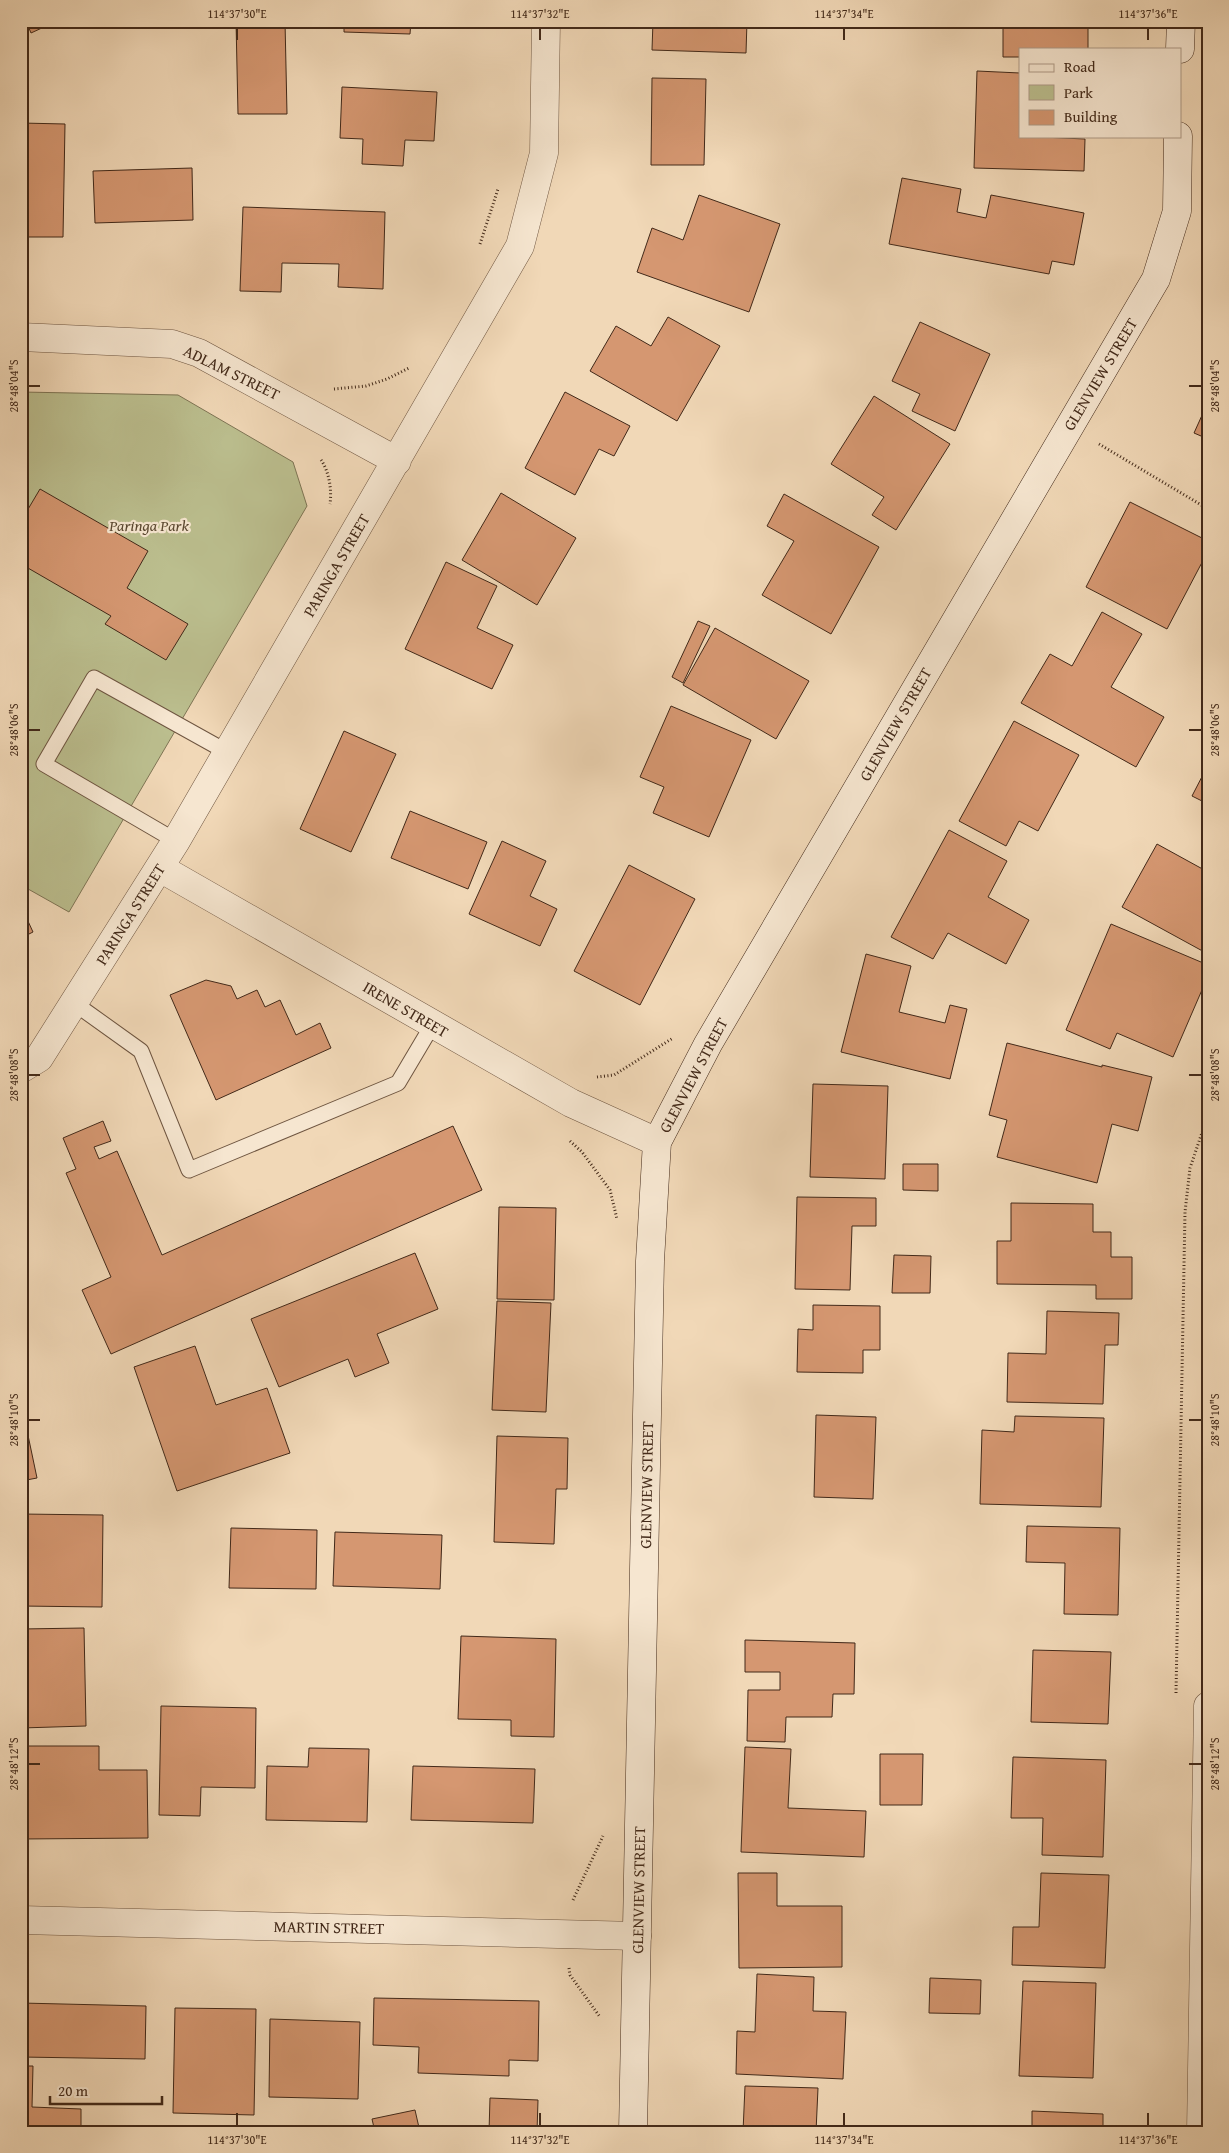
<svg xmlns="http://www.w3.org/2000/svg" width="1229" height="2153" font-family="'Gentium Book Plus',serif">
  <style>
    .green { fill: #bbbe8e; stroke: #7e7454 }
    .building { fill: #d59771; stroke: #422919 }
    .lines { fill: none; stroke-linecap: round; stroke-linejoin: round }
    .lane-casing { stroke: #6e5540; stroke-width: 17 }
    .street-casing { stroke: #6e5540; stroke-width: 29 }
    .secondary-casing { stroke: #422919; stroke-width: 29 }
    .path { stroke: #422919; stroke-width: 3; stroke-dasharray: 1 2.5; stroke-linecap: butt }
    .lane { stroke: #f6e6d0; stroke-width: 15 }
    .street { stroke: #f6e6d0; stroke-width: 28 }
    .secondary { stroke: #f6e6d0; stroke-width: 28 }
    .ticks { fill: none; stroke: #422919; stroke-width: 2 }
    .labels { text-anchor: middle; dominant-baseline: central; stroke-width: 4.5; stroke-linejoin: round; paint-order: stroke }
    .street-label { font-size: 16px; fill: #422919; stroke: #f6e6d0 }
    .park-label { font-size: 16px; font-style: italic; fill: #5a4730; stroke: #f6e6d0 }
    .neatline { fill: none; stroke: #422919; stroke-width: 2 }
    .ticks-label { font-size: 12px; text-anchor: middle; fill: #422919 }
  </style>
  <rect width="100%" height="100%" fill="#f1d8b7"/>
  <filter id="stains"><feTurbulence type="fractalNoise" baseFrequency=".004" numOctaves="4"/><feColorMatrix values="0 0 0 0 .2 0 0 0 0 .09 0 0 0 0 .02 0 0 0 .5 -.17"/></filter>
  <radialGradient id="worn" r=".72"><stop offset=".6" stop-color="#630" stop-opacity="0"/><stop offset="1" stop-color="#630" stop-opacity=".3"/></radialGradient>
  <path class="green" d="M 21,392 L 178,395 L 293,462 L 307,506 L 69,912 L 21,885 Z"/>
  <path class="building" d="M 26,21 L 57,21 L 31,33 Z
    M 236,21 L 285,21 L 287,114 L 238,114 Z
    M 344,21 L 411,21 L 410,34 L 344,32 Z
    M 653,21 L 747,21 L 746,53 L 652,50 Z
    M 1003,21 L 1088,21 L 1088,49 L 1020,49 L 1020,57 L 1003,57 Z
    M 977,71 L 1020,73 L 1020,136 L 1085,139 L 1084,171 L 974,168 Z
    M 652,78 L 706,79 L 704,165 L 651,165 Z
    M 342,87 L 437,92 L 434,141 L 405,140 L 403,166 L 362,164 L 363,139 L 340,138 Z
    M 21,123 L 65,124 L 63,237 L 26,237 L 27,207 L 21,207 Z
    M 192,168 L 193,220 L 95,223 L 93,171 Z
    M 902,178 L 961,189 L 957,212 L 986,218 L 991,195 L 1084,213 L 1074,265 L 1052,261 L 1049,274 L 889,244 Z
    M 699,195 L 780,224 L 749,312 L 637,272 L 652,228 L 683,240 Z
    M 243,207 L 385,212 L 383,289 L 338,287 L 339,264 L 282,263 L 281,292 L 240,291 Z
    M 668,317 L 720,346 L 677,421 L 590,371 L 616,326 L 651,346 Z
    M 920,322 L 990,354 L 955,431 L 912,411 L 920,394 L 892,381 Z
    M 565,392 L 630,426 L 614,456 L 599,449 L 575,495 L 525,468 Z
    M 874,396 L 950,444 L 896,530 L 872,515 L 884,497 L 831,464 Z
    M 1208,402 L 1208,439 L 1194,433 Z
    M 40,489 L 148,551 L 127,588 L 188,624 L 166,660 L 105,624 L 111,616 L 21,564 L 21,521 Z
    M 501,493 L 576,538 L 537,605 L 462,560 Z
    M 784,494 L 879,547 L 831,634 L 762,595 L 794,541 L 767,526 Z
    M 1130,502 L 1208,541 L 1208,551 L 1167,629 L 1086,587 Z
    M 446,562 L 497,586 L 477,628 L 513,645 L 492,689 L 405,649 Z
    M 1102,612 L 1142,634 L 1111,687 L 1164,717 L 1136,767 L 1021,703 L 1050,654 L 1072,666 Z
    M 698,621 L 710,626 L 683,683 L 672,677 Z
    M 715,628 L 809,681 L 776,739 L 683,685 Z
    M 671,706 L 751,740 L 709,837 L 653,813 L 664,787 L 640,777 Z
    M 1014,721 L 1079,755 L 1038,831 L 1019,821 L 1006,846 L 959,821 Z
    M 344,731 L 396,754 L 351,852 L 300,829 Z
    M 1208,765 L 1208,804 L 1192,796 Z
    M 410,811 L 487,842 L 468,889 L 391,858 Z
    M 949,830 L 1007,861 L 988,897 L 1029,920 L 1006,964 L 948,933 L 933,959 L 891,937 Z
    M 502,841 L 546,861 L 530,896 L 557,909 L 540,946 L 469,914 Z
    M 1157,844 L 1208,872 L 1208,954 L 1122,907 Z
    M 629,865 L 695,899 L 640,1005 L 574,971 Z
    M 21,906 L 33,932 L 21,938 Z
    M 1111,924 L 1208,965 L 1208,976 L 1173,1057 L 1117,1033 L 1110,1049 L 1066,1030 Z
    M 866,954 L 911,966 L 899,1012 L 945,1023 L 950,1005 L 967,1009 L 950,1079 L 841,1052 Z
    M 206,980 L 231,986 L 237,999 L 257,990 L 265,1007 L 280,1000 L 296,1035 L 320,1023 L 331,1048 L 216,1100 L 170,995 Z
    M 1007,1043 L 1102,1067 L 1102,1065 L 1152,1077 L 1138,1131 L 1112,1124 L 1097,1183 L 997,1157 L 1007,1120 L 989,1115 Z
    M 813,1084 L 888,1086 L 885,1179 L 810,1177 Z
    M 103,1121 L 111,1141 L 94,1147 L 99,1159 L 117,1151 L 162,1255 L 453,1126 L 482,1190 L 111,1354 L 82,1290 L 111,1277 L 66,1173 L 76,1169 L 63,1138 Z
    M 903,1164 L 938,1164 L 938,1191 L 903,1190 Z
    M 797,1197 L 876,1198 L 876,1226 L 852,1226 L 850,1290 L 795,1289 Z
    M 1011,1203 L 1093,1204 L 1093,1232 L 1111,1232 L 1111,1257 L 1132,1257 L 1132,1299 L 1096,1299 L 1096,1285 L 997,1284 L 997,1241 L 1011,1241 Z
    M 499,1207 L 556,1208 L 554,1300 L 497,1299 Z
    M 415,1253 L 438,1309 L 377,1334 L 389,1363 L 355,1377 L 348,1359 L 279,1387 L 251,1319 Z
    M 894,1255 L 931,1256 L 930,1293 L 892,1293 Z
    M 497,1301 L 551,1303 L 546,1412 L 492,1410 Z
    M 813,1305 L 880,1306 L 880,1350 L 863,1350 L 863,1373 L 797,1372 L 798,1329 L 813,1330 Z
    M 1047,1311 L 1119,1313 L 1118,1345 L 1105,1345 L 1103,1404 L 1007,1402 L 1008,1353 L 1046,1354 Z
    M 195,1346 L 216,1405 L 267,1388 L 290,1453 L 177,1491 L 134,1367 Z
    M 816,1415 L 876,1417 L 873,1499 L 814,1497 Z
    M 1015,1416 L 1104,1418 L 1101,1507 L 980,1504 L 982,1430 L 1014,1432 Z
    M 25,1421 L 37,1478 L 21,1481 L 21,1422 Z
    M 497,1436 L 568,1438 L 567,1489 L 556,1489 L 554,1544 L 494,1542 Z
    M 21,1514 L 103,1515 L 102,1607 L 21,1606 Z
    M 1027,1526 L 1120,1528 L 1118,1615 L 1064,1614 L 1065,1563 L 1026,1562 Z
    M 231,1528 L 317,1530 L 316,1589 L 229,1588 Z
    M 335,1532 L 442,1535 L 440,1589 L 333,1586 Z
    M 84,1628 L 86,1726 L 21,1728 L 21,1629 Z
    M 461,1636 L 556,1639 L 554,1737 L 511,1736 L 511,1720 L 458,1719 Z
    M 745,1640 L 855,1643 L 854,1694 L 833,1694 L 832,1717 L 786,1717 L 785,1742 L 747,1741 L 748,1690 L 780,1690 L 780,1672 L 745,1672 Z
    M 1033,1650 L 1111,1652 L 1108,1724 L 1031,1722 Z
    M 161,1706 L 256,1708 L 255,1788 L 201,1787 L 200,1816 L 159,1815 Z
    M 21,1746 L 99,1746 L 99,1770 L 147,1770 L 148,1838 L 21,1839 Z
    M 745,1747 L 791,1749 L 788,1808 L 866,1811 L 864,1857 L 741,1852 Z
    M 309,1748 L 369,1749 L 367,1822 L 266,1820 L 267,1766 L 308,1767 Z
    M 880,1754 L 923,1754 L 922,1805 L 880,1805 Z
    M 1013,1757 L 1106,1760 L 1103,1857 L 1042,1855 L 1043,1818 L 1011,1818 Z
    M 413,1766 L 535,1769 L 533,1823 L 411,1820 Z
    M 738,1873 L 777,1873 L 777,1906 L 842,1906 L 842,1967 L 739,1968 Z
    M 1041,1873 L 1109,1875 L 1105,1968 L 1012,1965 L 1013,1927 L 1039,1927 Z
    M 757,1974 L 814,1977 L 813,2011 L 846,2012 L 843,2079 L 736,2074 L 737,2031 L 755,2032 Z
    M 930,1978 L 981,1980 L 980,2014 L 929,2013 Z
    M 1023,1981 L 1096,1983 L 1093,2078 L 1019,2076 Z
    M 374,1998 L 539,2001 L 538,2061 L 509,2060 L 509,2076 L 418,2073 L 419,2047 L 373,2045 Z
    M 21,2003 L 146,2006 L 145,2059 L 21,2057 Z
    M 175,2008 L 256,2009 L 254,2115 L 173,2113 Z
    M 270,2019 L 360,2022 L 358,2099 L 269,2097 Z
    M 21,2066 L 33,2066 L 32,2107 L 81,2109 L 81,2132 L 21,2132 Z
    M 745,2086 L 818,2088 L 816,2132 L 743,2132 Z
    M 490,2098 L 538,2100 L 537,2132 L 489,2132 Z
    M 415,2110 L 420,2132 L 375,2132 L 372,2119 Z
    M 1032,2111 L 1103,2114 L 1103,2132 L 1032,2132 Z"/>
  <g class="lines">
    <g class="lane-casing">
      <path id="lane" d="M 176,841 L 44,764 L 94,678 L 227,752
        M 74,1003 L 141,1051 L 189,1170 L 398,1083 L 433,1024"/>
    </g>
    <g class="street-casing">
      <path id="street" d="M 21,337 L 172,344 L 199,353 L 397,461
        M 160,868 L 571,1103 L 657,1142
        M 21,1069 L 39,1058 L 176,841 L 520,246 L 544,153 L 546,21
        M 21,1920 L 637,1936
        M 1201,2132 L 1208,1706"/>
    </g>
    <g class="secondary-casing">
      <path id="secondary" d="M 1180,49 L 1181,21
        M 633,2132 L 650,1261 L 657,1142 L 708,1044 L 1156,279 L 1177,211 L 1178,136"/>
    </g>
    <path class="path" d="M 480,244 L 498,189
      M 334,389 L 366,386 L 387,379 L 409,368
      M 1099,444 L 1208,509
      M 321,460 C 329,471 332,490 330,504
      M 597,1077 L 614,1075 L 673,1038
      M 570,1141 L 582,1152 L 610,1190 L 617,1219
      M 1176,1693 L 1185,1212 L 1190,1168 L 1208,1115
      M 573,1900 L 603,1836
      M 569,1968 L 570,1975 L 600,2017"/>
    <use href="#lane" class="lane"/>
    <use href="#street" class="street"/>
    <use href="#secondary" class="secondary"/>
  </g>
  <path class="ticks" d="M 237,28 L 237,40M 540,28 L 540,40M 844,28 L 844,40M 1148,28 L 1148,40M 28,386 L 40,386M 1189,386 L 1202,386M 28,730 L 40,730M 1189,730 L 1202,730M 28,1075 L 40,1075M 1189,1075 L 1202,1075M 28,1420 L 40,1420M 1189,1420 L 1202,1420M 28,1764 L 40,1764M 1189,1764 L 1202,1764M 237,2113 L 237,2126M 540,2113 L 540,2126M 844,2113 L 844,2126M 1148,2113 L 1148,2126"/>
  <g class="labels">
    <g class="street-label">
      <text transform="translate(232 372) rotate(26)">ADLAM STREET</text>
      <text transform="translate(1100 374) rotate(-59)">GLENVIEW STREET</text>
      <text transform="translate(336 565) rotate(-60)">PARINGA STREET</text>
      <text transform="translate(895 724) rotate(-60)">GLENVIEW STREET</text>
      <text transform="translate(130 914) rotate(-58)">PARINGA STREET</text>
      <text transform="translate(406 1009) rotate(30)">IRENE STREET</text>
      <text transform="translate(693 1075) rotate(-62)">GLENVIEW STREET</text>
      <text transform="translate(646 1485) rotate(-89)">GLENVIEW STREET</text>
      <text transform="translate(638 1890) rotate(-89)">GLENVIEW STREET</text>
      <text transform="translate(329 1927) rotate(1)">MARTIN STREET</text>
    </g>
    <g class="park-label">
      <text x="149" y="525">Paringa Park</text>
    </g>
  </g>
  <rect width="1229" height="2153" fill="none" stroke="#f1d8b7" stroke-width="55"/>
  <rect x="1019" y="48" width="162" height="90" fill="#f6e6d0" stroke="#ae9a87"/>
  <rect x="1029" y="64" width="25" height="8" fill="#f6e6d0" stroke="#ae9a87"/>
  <text x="1064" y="72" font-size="15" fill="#422919">Road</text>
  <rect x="1029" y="85" width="25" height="15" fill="#bbbe8e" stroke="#ae9a87"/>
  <text x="1064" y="98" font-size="15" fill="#422919">Park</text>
  <rect x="1029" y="110" width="25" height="15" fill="#d59771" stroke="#ae9a87"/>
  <text x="1064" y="122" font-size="15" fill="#422919">Building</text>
  <path d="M50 2096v8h112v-8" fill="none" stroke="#422919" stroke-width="2.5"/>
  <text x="58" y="2096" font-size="15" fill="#422919" stroke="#f6e6d0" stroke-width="4" paint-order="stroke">20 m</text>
  <rect x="28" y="28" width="1174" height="2098" class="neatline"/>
  <g class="ticks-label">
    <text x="237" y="18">114°37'30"E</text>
    <text x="540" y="18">114°37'32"E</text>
    <text x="844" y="18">114°37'34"E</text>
    <text x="1148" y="18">114°37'36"E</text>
    <text transform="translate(14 386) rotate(-90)" y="4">28°48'04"S</text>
    <text transform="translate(1215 386) rotate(-90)" y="4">28°48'04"S</text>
    <text transform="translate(14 730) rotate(-90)" y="4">28°48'06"S</text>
    <text transform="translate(1215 730) rotate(-90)" y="4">28°48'06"S</text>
    <text transform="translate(14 1075) rotate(-90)" y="4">28°48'08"S</text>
    <text transform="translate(1215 1075) rotate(-90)" y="4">28°48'08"S</text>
    <text transform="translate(14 1420) rotate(-90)" y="4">28°48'10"S</text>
    <text transform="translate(1215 1420) rotate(-90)" y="4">28°48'10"S</text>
    <text transform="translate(14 1764) rotate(-90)" y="4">28°48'12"S</text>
    <text transform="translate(1215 1764) rotate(-90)" y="4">28°48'12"S</text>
    <text x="237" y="2144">114°37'30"E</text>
    <text x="540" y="2144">114°37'32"E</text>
    <text x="844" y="2144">114°37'34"E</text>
    <text x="1148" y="2144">114°37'36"E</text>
  </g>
  <rect width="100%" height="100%" filter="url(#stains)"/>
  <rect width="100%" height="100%" fill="url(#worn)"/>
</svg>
